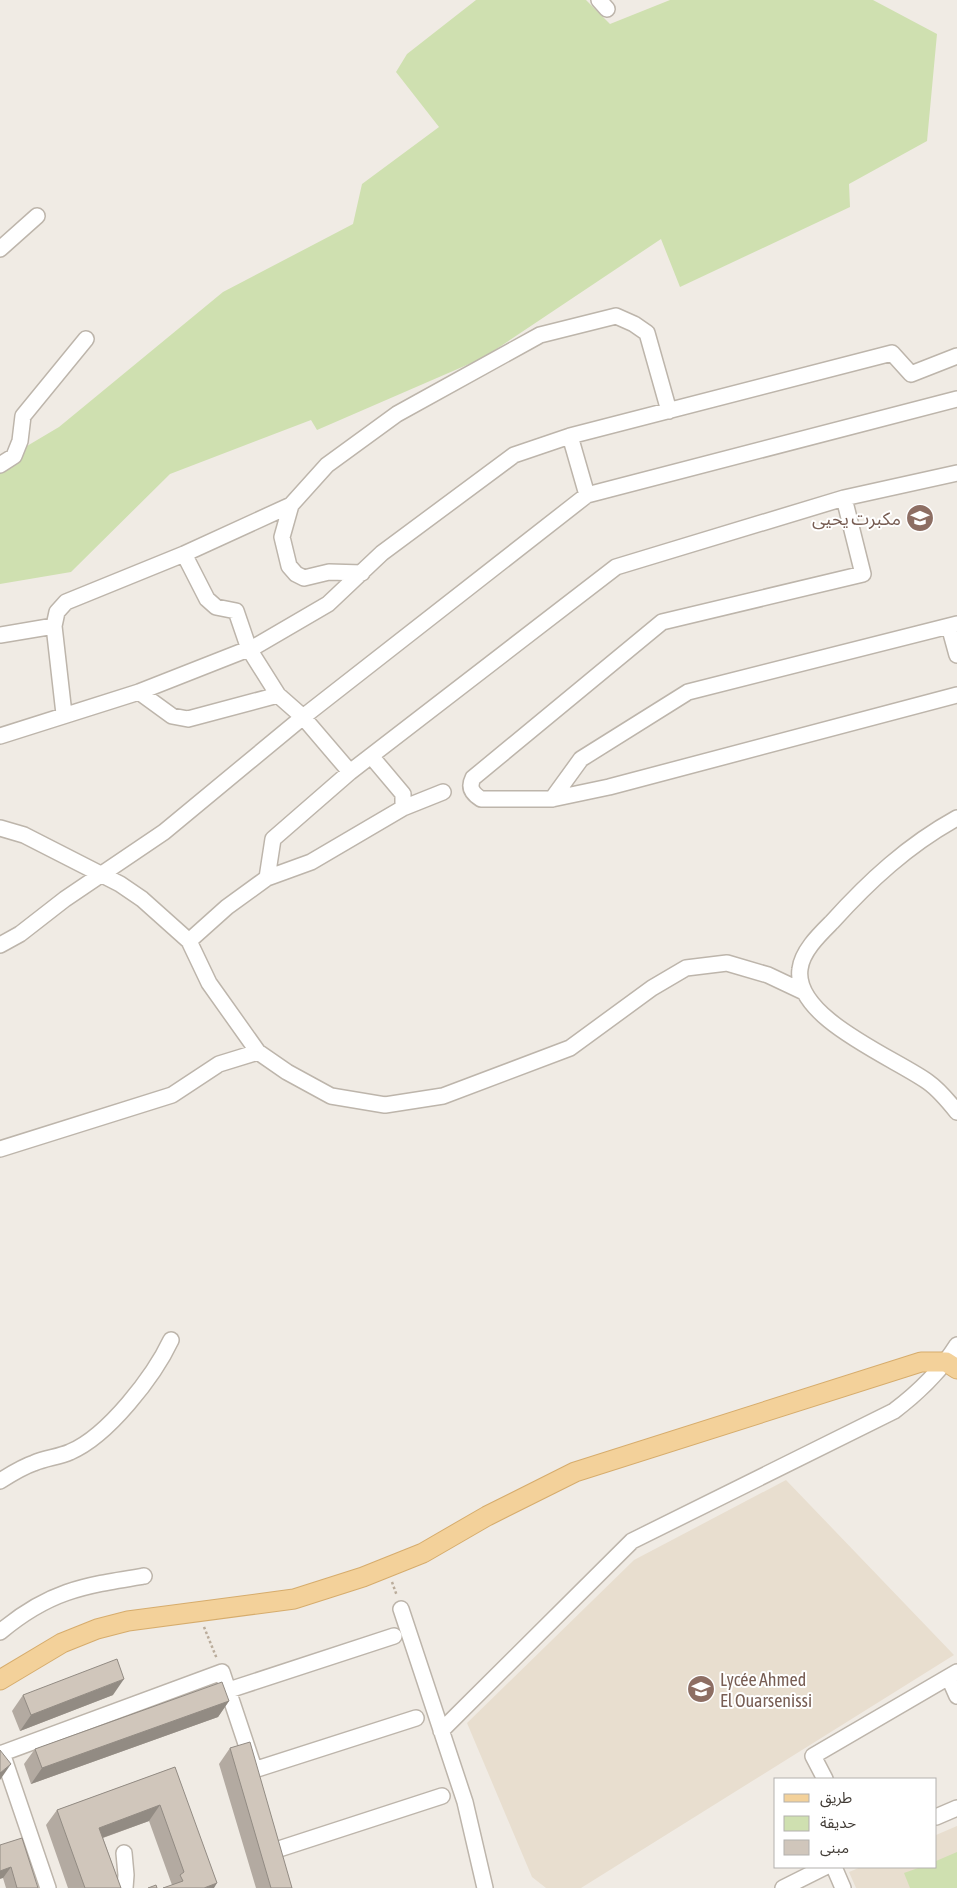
<svg xmlns="http://www.w3.org/2000/svg" width="957" height="1888" font-family="'Asap Condensed','Noto Sans Arabic',sans-serif">
  <style>
    .education { fill: #e8decf }
    .green { fill: #cfe0b0 }
    .lines { fill: none; stroke-linecap: round; stroke-linejoin: round }
    .minor-casing { stroke: #bdb5ab; stroke-width: 18 }
    .major-casing { stroke: #d6ac6c; stroke-width: 21 }
    .path { stroke: #baac9b; stroke-width: 2.5; stroke-dasharray: 2.5 2.5; stroke-linecap: butt }
    .minor { stroke: #fff; stroke-width: 15 }
    .major { stroke: #f3d19a; stroke-width: 19 }
    .wall { fill: #b3aaa1 }
    .shaded-wall { fill: #928b83 }
    .building { fill: #d0c6bb; stroke: #928b83 }
    .labels { text-anchor: middle; dominant-baseline: central; stroke-width: 4; stroke-linejoin: round; paint-order: stroke }
    .education-label { font-size: 18px; fill: #785e54; stroke: #fff; text-anchor: end }
  </style>
  <rect width="100%" height="100%" fill="#f0ebe4"/>
  <path class="education" d="M 786,1480 L 954,1655 L 581,1888 L 546,1888 L 532,1877 L 467,1723 L 634,1560 Z
    M 957,1826 L 957,1888 L 856,1888 L 849,1872 L 861,1867 L 936,1867 L 936,1835 Z"/>
  <path class="green" d="M 476,0 L 586,0 L 610,24 L 670,0 L 873,0 L 937,34 L 927,141 L 849,184 L 850,207 L 680,287 L 661,239 L 483,358 L 317,430 L 311,420 L 170,474 L 71,572 L 0,584 L 0,462 L 59,427 L 223,292 L 353,224 L 362,184 L 439,127 L 396,72 L 407,54 Z
    M 957,1852 L 957,1888 L 910,1888 L 904,1873 L 921,1867 L 936,1867 L 936,1861 Z"/>
  <g class="lines">
    <g class="minor-casing">
      <path id="minor" d="M 599,0 L 607,9
        M 0,249 L 37,216
        M 570,436 L 587,495
        M 0,465 L 14,456 L 20,441 L 23,416 L 86,339
        M 844,498 L 863,574 L 662,622 L 473,778 C 468,788 473,794 481,799 L 552,799 L 609,787 L 957,695
        M 184,554 L 207,599 L 216,607 L 236,611 L 249,649 L 278,695 L 303,717 L 350,772 L 616,567 L 844,498 L 957,473
        M 362,573 L 329,572 L 304,578 L 296,574 L 289,566 L 282,537 L 291,505 L 327,465 L 397,414 L 540,335 L 616,316 L 634,324 L 647,333 L 669,411
        M 949,626 L 957,655
        M 0,635 L 54,626
        M 139,692 L 172,716 L 188,719 L 278,695
        M 64,714 L 54,626 L 57,612 L 66,602 L 184,554 L 291,505
        M 0,736 L 139,692 L 256,646 L 328,604 L 382,553 L 514,455 L 570,436 L 892,353 L 911,374 L 957,356
        M 552,799 L 581,759 L 688,692 L 957,624
        M 403,808 L 443,792
        M 957,818 C 908,845 869,881 832,922 C 820,934 802,951 800,969 C 793,1018 895,1058 928,1082 C 938,1089 949,1102 957,1112
        M 0,828 L 24,835 L 120,884 L 142,899 L 189,941 L 209,983 L 258,1052 L 287,1072 L 331,1096 L 385,1105 L 443,1096 L 570,1048 L 652,988 L 686,968 L 727,963 L 768,975 L 804,992
        M 267,878 L 273,839 L 350,772
        M 189,941 L 227,907 L 267,878 L 311,862 L 403,808 L 403,794 L 371,756
        M 0,945 L 20,934 L 65,899 L 164,832 L 303,717 L 587,495 L 957,399
        M 0,1149 L 172,1095 L 219,1064 L 258,1052
        M 0,1481 C 11,1474 22,1467 34,1463 C 45,1458 59,1457 70,1452 C 108,1436 154,1376 171,1340
        M 401,1609 L 465,1802 L 485,1888
        M 0,1632 C 49,1591 82,1586 144,1576
        M 949,1678 L 957,1696
        M 229,1690 L 394,1636
        M 441,1731 L 632,1541 L 894,1411 C 919,1392 940,1372 957,1345
        M 2,1753 L 48,1888
        M 0,1754 L 222,1672 L 252,1762
        M 254,1770 L 416,1718
        M 825,1779 L 813,1756 L 957,1672
        M 936,1817 L 957,1808
        M 279,1849 L 442,1796
        M 124,1853 L 126,1875 L 125,1888
        M 834,1867 L 843,1888
        M 783,1888 L 825,1867"/>
    </g>
    <g class="major-casing">
      <path id="major" d="M 0,1680 L 62,1643 L 97,1629 L 128,1621 L 294,1599 L 363,1577 L 423,1553 L 487,1516 L 575,1472 L 921,1362 L 946,1362 L 957,1369"/>
    </g>
    <path class="path" d="M 392,1582 L 397,1596
      M 204,1627 L 217,1659"/>
    <use href="#minor" class="minor"/>
    <use href="#major" class="major"/>
  </g>
  <path class="wall" d="M 23,1695 L 113,1695 L 20,1731 L 12,1711 Z
    M 229,1701 L 218,1717 L 31,1784 L 24,1764 L 35,1749 Z
    M 230,1748 L 292,1888 L 256,1888 L 219,1764 Z
    M 175,1767 L 214,1888 L 172,1885 L 149,1821 L 103,1838 L 121,1888 L 68,1888 L 46,1825 L 57,1810 Z
    M 0,1845 L 38,1888 L 6,1888 L 3,1878 Z"/>
  <path class="shaded-wall" d="M 124,1679 L 113,1695 L 20,1731 L 31,1715 Z
    M 229,1701 L 218,1717 L 31,1784 L 42,1768 Z
    M 11,1764 L 0,1780 L 0,1773 Z
    M 160,1805 L 149,1821 L 88,1843 L 99,1828 Z
    M 11,1867 L 3,1878 L 0,1879 L 0,1871 Z
    M 217,1883 L 214,1888 L 204,1888 Z"/>
  <path class="building" d="M 117,1659 L 124,1679 L 31,1715 L 23,1695 Z
    M 222,1682 L 229,1701 L 42,1768 L 35,1749 Z
    M 250,1742 L 292,1888 L 271,1888 L 230,1748 Z
    M 0,1750 L 11,1764 L 0,1773 Z
    M 175,1767 L 217,1883 L 204,1888 L 163,1888 L 183,1881 L 180,1875 L 184,1872 L 160,1805 L 99,1828 L 121,1888 L 85,1888 L 57,1810 Z
    M 22,1838 L 38,1888 L 17,1888 L 11,1867 L 0,1871 L 0,1845 Z
    M 156,1885 L 157,1888 L 148,1888 Z"/>
  <defs>
    <g id="school-disc" transform="scale(1.4375)"><circle r="9.5" fill="#8d6e63" stroke="#fff"/><path d="M0-5L7-2L0 1L-7-2ZM-4 1L0 2.5L4 1V4Q0 6-4 4Z" fill="#fff"/></g>
  </defs>
  <g fill-rule="evenodd">
    <use href="#school-disc" x="920" y="518"/>
    <use href="#school-disc" x="701" y="1689"/>
  </g>
  <g class="labels">
    <g class="education-label">
      <text x="901" y="518">مكبرت يحيى</text>
      <text x="720" y="1679" text-anchor="start">Lycée Ahmed<tspan x="720" dy="21">El Ouarsenissi</tspan></text>
    </g>
  </g>
  <rect x="774" y="1778" width="162" height="90" fill="#ffffff" stroke="#b3b1ae"/>
  <rect x="784" y="1794" width="25" height="8" fill="#f3d19a" stroke="#b3b1ae"/>
  <text x="820" y="1803" font-size="15" fill="#413b35">طريق</text>
  <rect x="784" y="1816" width="25" height="15" fill="#cfe0b0" stroke="#b3b1ae"/>
  <text x="820" y="1828" font-size="15" fill="#413b35">حديقة</text>
  <rect x="784" y="1840" width="25" height="15" fill="#d0c6bb" stroke="#b3b1ae"/>
  <text x="820" y="1853" font-size="15" fill="#413b35">مبنى</text>
</svg>
